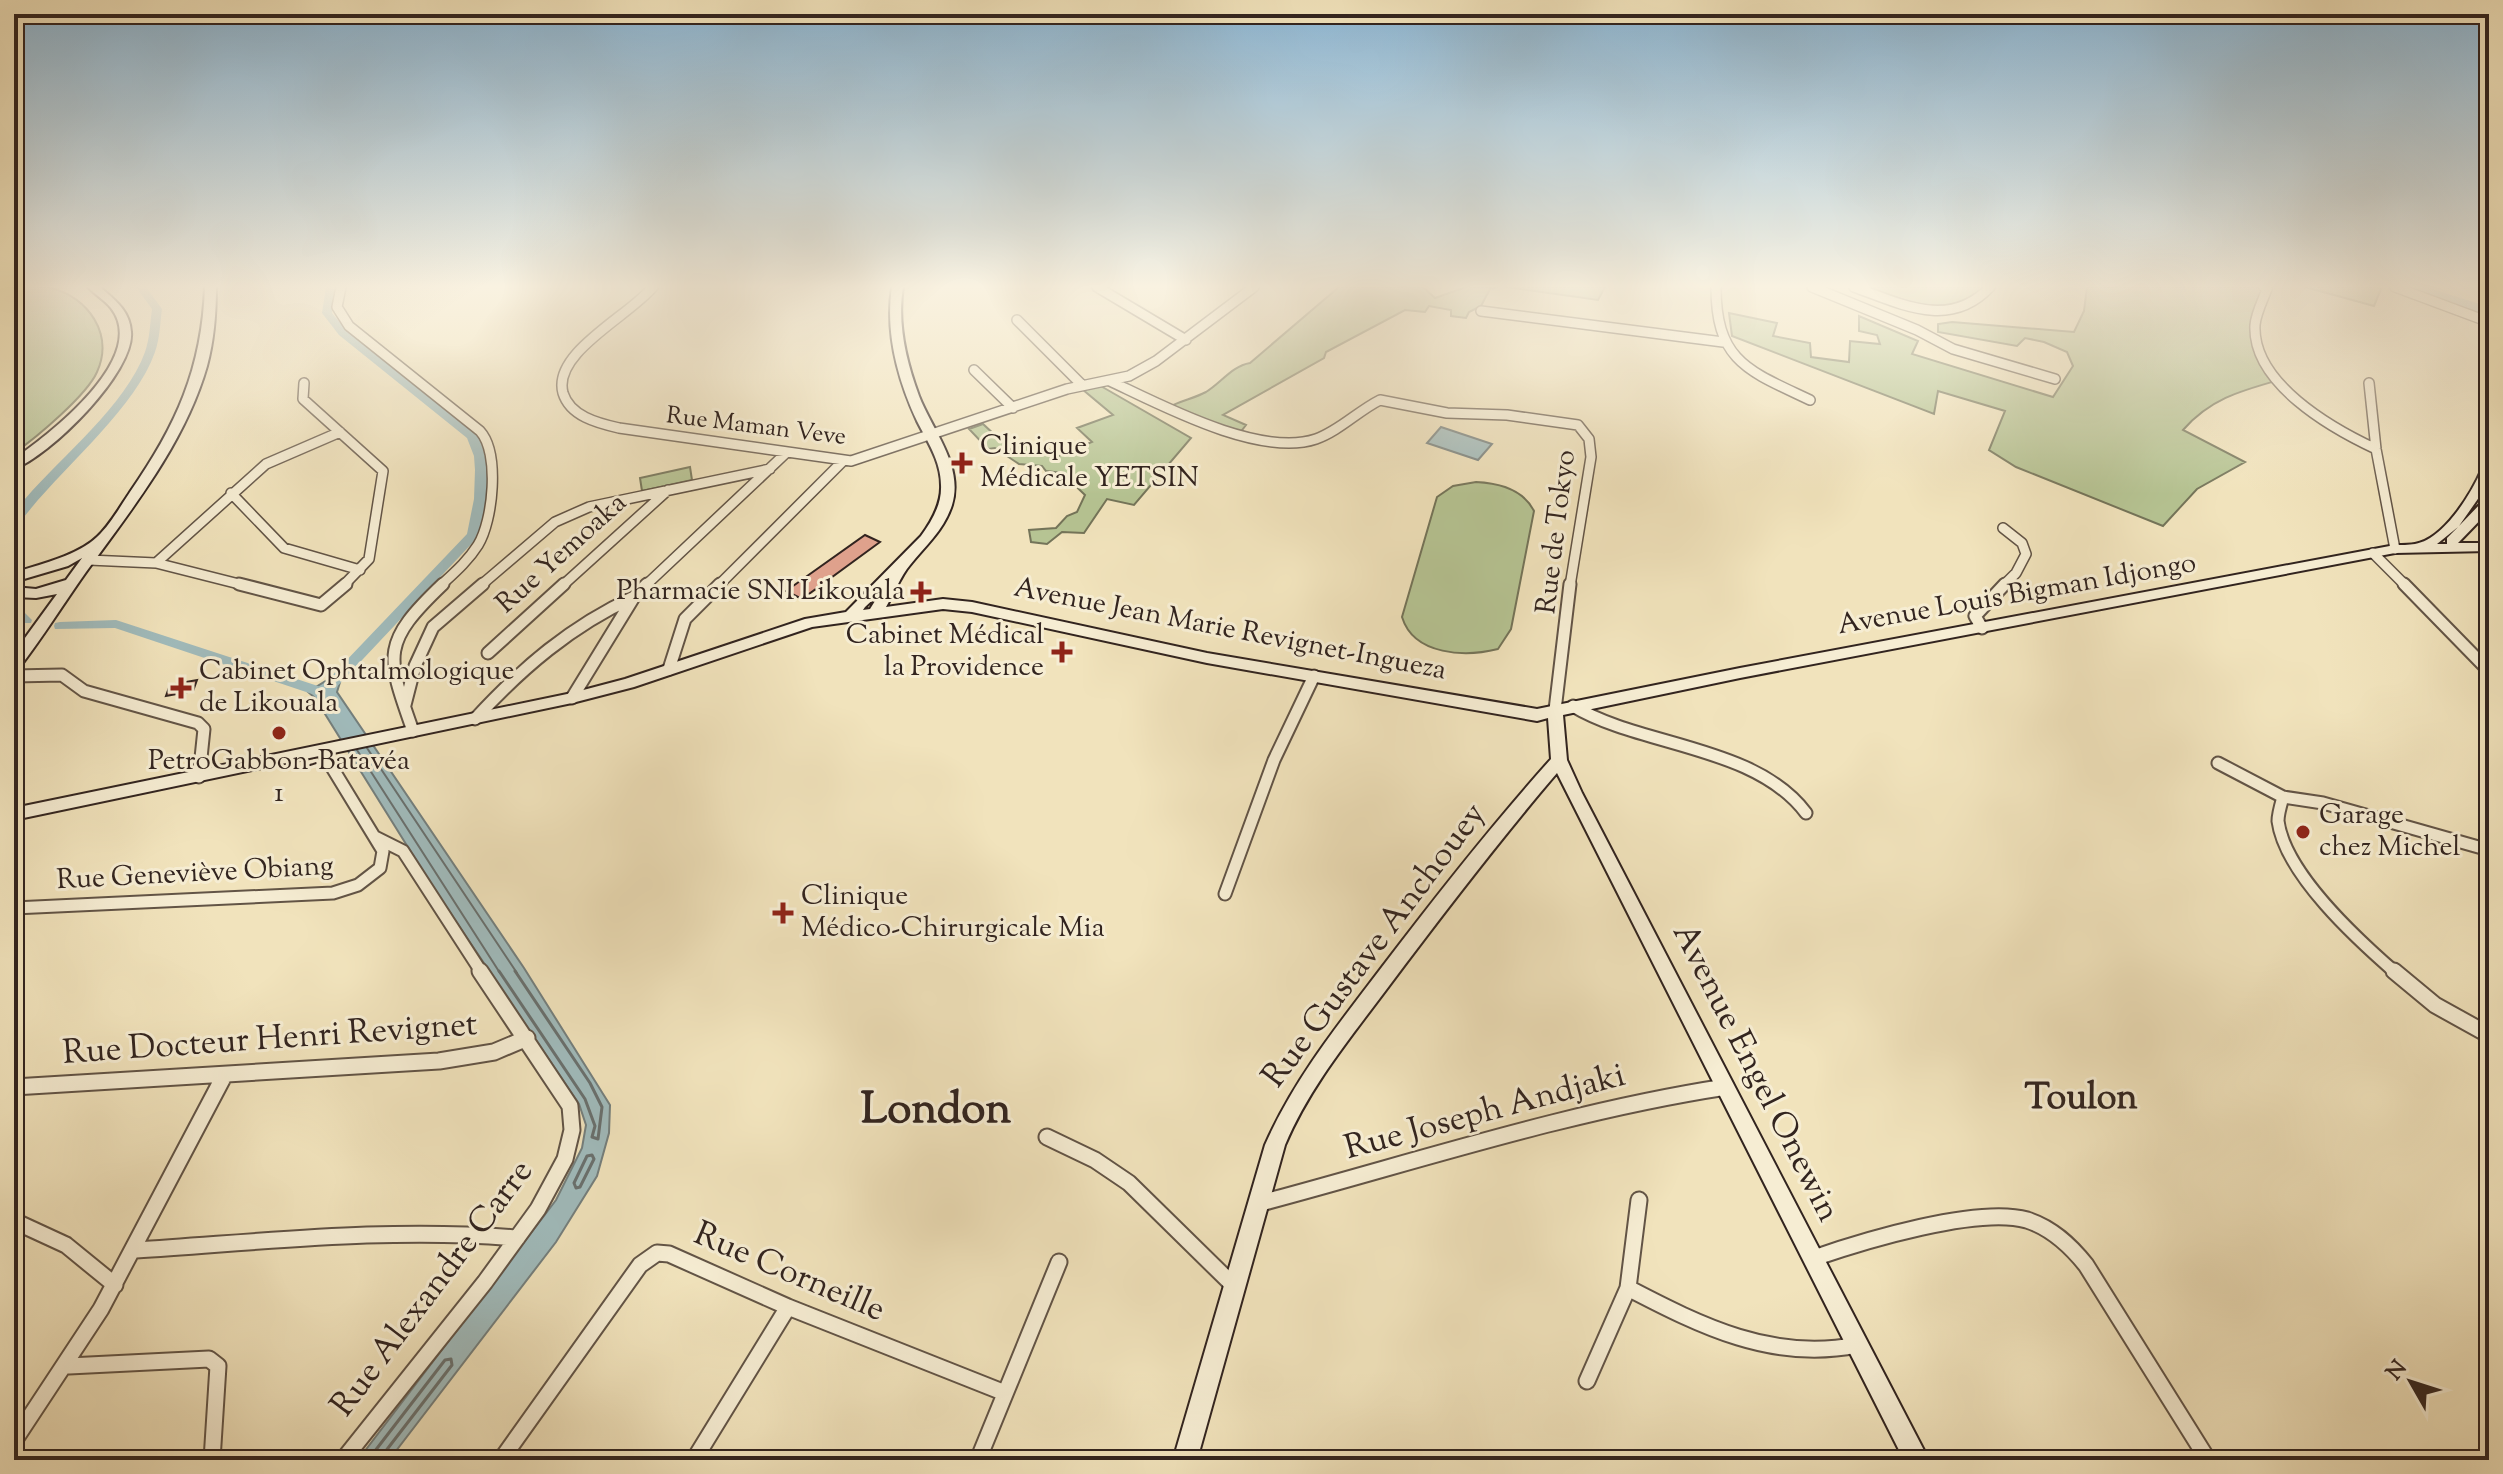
<svg xmlns="http://www.w3.org/2000/svg" width="2503" height="1474" font-family="'Sorts Mill Goudy',serif">
  <style>
    .green { fill: #b6c493; stroke: #747459; stroke-width: 2 }
    .water { fill: #a0bbbc; stroke: #747f7d; stroke-width: 2 }
    .lines { fill: none; stroke-linecap: round; stroke-linejoin: round }
    .shore-far1 { stroke: #69706e; stroke-width: 2 }
    .shore { stroke: #69706e; stroke-width: 3 }
    .canal { fill: #a0bbbc; fill-rule: evenodd }
    .river { fill: #a0bbbc; fill-rule: evenodd }
    .building { fill: #dfa18c; stroke: #32241f; stroke-width: 2 }
    .street-far2-casing { stroke: #625446; stroke-width: 12 }
    .street-far1-casing { stroke: #625446; stroke-width: 15 }
    .street-casing { stroke: #625446; stroke-width: 19 }
    .secondary-casing { stroke: #32241f; stroke-width: 4 }
    .street-far2 { stroke: #f6edd3; stroke-width: 9 }
    .street-far1 { stroke: #f6edd3; stroke-width: 11 }
    .street { stroke: #f6edd3; stroke-width: 15 }
    .secondary { fill: #f6edd3; fill-rule: evenodd }
    .poi-dot { fill: #8f2418; stroke: #f6edd3; stroke-width: 3 }
    .labels { text-anchor: middle; dominant-baseline: central; stroke-width: 6; stroke-linejoin: round; paint-order: stroke }
    .far-street-label { font-size: 24px; fill: #32241f; stroke: #f6edd3 }
    .poi-label { font-size: 28px; fill: #32241f; stroke: #f6edd3; text-anchor: start }
    .street-label { font-size: 28px; fill: #32241f; stroke: #f6edd3 }
    .near-street-label { font-size: 34px; fill: #32241f; stroke: #f6edd3 }
    .near-neighbourhood-label { font-size: 36px; font-weight: bold; fill: #32241f; stroke: #f6edd3 }
    .near-district-label { font-size: 44px; font-weight: bold; fill: #32241f; stroke: #f6edd3 }
  </style>
  <rect width="100%" height="100%" fill="#f1e3bc"/>
  <filter id="stains"><feTurbulence type="fractalNoise" baseFrequency=".0025" numOctaves="4"/><feColorMatrix values="0 0 0 0 .2 0 0 0 0 .09 0 0 0 0 .02 0 0 0 .5 -.17"/></filter>
  <radialGradient id="worn" r=".72"><stop offset=".6" stop-color="#630" stop-opacity="0"/><stop offset="1" stop-color="#630" stop-opacity=".3"/></radialGradient>
  <path class="green" d="M 14,287 C 26,287 40,285 51,288 C 88,297 114,334 97,372 C 87,395 36,438 14,453 Z
    M 1339,287 L 1423,287 L 1435,298 L 1466,287 L 1498,287 L 1490,289 L 1481,306 L 1469,312 L 1466,318 L 1451,316 L 1451,310 L 1429,306 L 1425,312 L 1405,310 L 1326,352 L 1324,358 L 1223,415 L 1246,425 L 1239,434 L 1169,407 C 1180,401 1195,398 1206,392 C 1221,383 1232,366 1250,363 Z
    M 1506,287 L 1605,287 L 1598,300 Z
    M 1868,287 L 1984,287 C 1945,320 1911,302 1868,287 Z
    M 2087,287 L 2264,287 C 2254,327 2249,348 2279,380 C 2240,391 2210,399 2183,430 L 2245,462 L 2197,489 L 2163,526 L 2016,467 L 1989,450 L 2005,411 L 1938,391 L 1934,414 L 1732,336 L 1729,313 L 1777,323 L 1773,336 L 1810,343 L 1811,357 L 1849,362 L 1850,341 L 1880,344 L 1877,335 L 1859,331 L 1859,316 L 1918,341 L 1912,354 L 2053,397 L 2073,366 L 2067,352 L 2044,342 L 2025,338 L 2017,346 L 1938,332 L 1938,324 L 1952,322 L 2074,332 L 2084,311 Z
    M 2305,287 L 2375,287 L 2381,289 L 2374,306 Z
    M 1099,385 L 1191,438 L 1134,505 L 1107,499 L 1084,533 L 1062,532 L 1047,544 L 1031,542 L 1029,530 L 1056,528 L 1067,516 L 1077,512 L 1085,495 L 1062,473 L 1046,471 L 1042,466 L 1019,464 L 995,448 L 988,449 L 969,429 L 983,424 L 1011,450 L 1027,445 L 1036,454 L 1048,449 L 1058,456 L 1092,442 L 1077,428 L 1113,415 L 1082,389 Z
    M 690,467 L 692,480 L 642,491 L 640,478 Z
    M 1476,482 C 1498,483 1523,489 1534,511 L 1511,629 L 1498,649 C 1466,657 1414,656 1402,617 L 1437,497 L 1453,486 Z"/>
  <path class="water" d="M 1441,427 L 1492,444 L 1478,460 L 1427,443 Z
    M 332,677 L 341,679 L 337,692 L 524,968 L 610,1105 L 609,1133 L 597,1176 L 556,1242 L 389,1460 L 358,1460 L 556,1200 L 582,1148 L 586,1125 L 579,1104 L 434,889 L 315,698 L 308,692 Z"/>
  <g class="lines">
    <path class="shore-far1" d="M 367,748 L 517,973
      M 357,750 L 500,973"/>
    <path class="shore" d="M 499,971 L 585,1099 L 595,1126 L 592,1137 L 598,1139 L 602,1107 L 590,1083 L 515,971
      M 592,1155 L 594,1159 L 580,1187 L 576,1188 L 574,1183 L 587,1156 Z
      M 368,1460 L 445,1360 L 451,1359 L 452,1365 L 385,1452 L 384,1460"/>
    <path class="canal" d="M 136,287 L 146,287 L 162,309 C 160,323 160,338 155,352 C 134,412 57,471 18,525 L 14,526 L 14,514 L 25,499 C 62,456 126,405 145,352 C 150,338 150,323 152,309 Z
      M 326,287 L 336,287 L 332,313 L 347,331 L 478,436 C 492,464 490,509 477,538 L 331,693 L 333,697 L 331,700 L 326,702 L 318,696 L 115,628 L 55,629 L 54,626 L 55,623 L 60,622 L 116,620 L 321,687 L 467,534 L 474,499 L 475,470 L 474,456 L 467,438 L 339,335 L 322,313 Z
      M 14,606 L 19,607 L 32,620 L 31,623 L 21,623 L 14,617 Z"/>
    <path class="river" d="M 2400,287 L 2426,287 L 2489,307 L 2489,318 Z"/>
  </g>
  <path class="building" d="M 865,535 L 880,542 L 802,599 L 786,591 Z
    M 197,680 L 193,691 L 166,696 L 170,685 Z"/>
  <g class="lines">
    <g class="street-far2-casing">
      <path id="street-far2" d="M 341,287 L 337,307 L 349,326 L 480,431 C 500,453 493,521 478,545 C 468,561 454,573 440,586
        M 653,287 C 629,316 552,353 563,393 C 570,416 597,423 619,428 L 851,461 L 1067,389 L 1129,376 L 1156,361 L 1254,287
        M 1097,287 L 1186,340
        M 1716,287 C 1716,362 1749,371 1810,400
        M 1812,287 L 1917,330 L 1953,349 L 2055,379
        M 1854,287 C 1901,304 1950,330 1990,287
        M 2264,287 L 2267,289 C 2263,300 2256,313 2255,325 C 2252,383 2331,428 2376,449
        M 2395,287 L 2489,322
        M 1481,311 L 1723,342
        M 1017,320 L 1082,385
        M 974,370 L 1013,408
        M 1110,381 C 1161,405 1260,458 1316,439 C 1339,431 1358,411 1380,400 L 1447,413 L 1507,415 L 1578,425 L 1589,439 L 1591,457 L 1570,586
        M 304,383 L 303,399 L 383,471 L 369,559 L 343,586
        M 2369,383 L 2376,449 L 2395,549
        M 231,493 L 284,548 L 360,570
        M 2003,528 L 2022,543 L 2026,554 L 2016,573 L 2003,586
        M 2373,553 L 2406,586
        M 89,560 L 156,563 L 247,586
        M 156,563 L 266,464 L 340,432
        M 480,586 L 555,522 L 589,507 L 770,469
        M 562,586 L 668,490
        M 645,586 L 786,453
        M 718,586 L 843,461"/>
    </g>
    <g class="street-far1-casing">
      <path id="street-far1" d="M 239,584 L 321,605 L 346,584
        M 2404,584 L 2489,671
        M 1982,628 L 1975,616 L 2005,584
        M 488,653 L 564,584
        M 669,669 L 685,619 L 720,584
        M 14,676 L 62,675 L 84,691 L 198,723 L 204,729 L 199,777
        M 572,698 L 634,597 L 647,584
        M 405,705 L 415,666 L 433,627 L 483,584
        M 1573,706 C 1641,747 1755,745 1806,813
        M 1555,710 L 1570,584
        M 475,719 C 522,668 571,626 634,597
        M 413,731 C 386,655 381,643 443,584
        M 2218,763 L 2283,797
        M 375,837 L 403,851 L 482,973
        M 1225,894 L 1274,760 L 1314,676
        M 14,908 L 333,893 L 358,885 L 380,868 L 383,851 L 322,751
        M 2396,973 C 2358,940 2285,874 2278,821 C 2278,814 2281,804 2283,797 L 2323,803 L 2489,850"/>
    </g>
    <g class="street-casing">
      <path id="street" d="M 2394,971 L 2435,1005 L 2489,1035
        M 14,1087 L 439,1061 L 494,1052 L 527,1038
        M 1047,1137 L 1095,1160 L 1129,1183 L 1235,1287
        M 1639,1200 L 1628,1288 C 1701,1326 1773,1362 1857,1345
        M 1261,1203 C 1415,1162 1569,1111 1726,1087
        M 14,1221 L 66,1245 L 115,1285
        M 136,1250 C 263,1242 389,1227 517,1238
        M 1814,1258 C 1863,1241 1978,1206 2027,1220 C 2052,1228 2070,1245 2086,1265 L 2208,1460
        M 69,1366 L 209,1359 L 218,1366 L 212,1460
        M 1587,1381 L 1628,1288
        M 14,1441 L 101,1309 L 224,1076
        M 343,1460 L 485,1282 L 538,1209 L 565,1159 L 572,1130 L 570,1106 L 480,971
        M 501,1460 L 640,1265 L 657,1253 L 669,1254 L 788,1307 L 1005,1393
        M 694,1460 L 788,1307
        M 978,1460 L 1059,1262"/>
    </g>
    <g class="secondary-casing">
      <path id="secondary" d="M 88,287 L 100,287 C 115,300 130,311 131,332 C 135,372 50,456 14,469 L 14,459 C 48,435 150,358 111,308 C 105,300 95,295 88,287 Z
        M 205,287 L 216,287 C 216,314 214,340 207,366 C 185,443 132,509 86,572 C 64,603 43,637 19,668 L 14,669 L 14,653 L 57,594 L 36,598 L 14,597 L 14,587 L 36,589 L 66,580 L 82,558 L 68,566 L 24,579 L 17,574 L 19,571 C 42,564 80,554 97,537 C 110,525 120,507 130,492 C 176,426 202,369 205,287 Z
        M 892,287 L 903,287 C 897,324 906,361 919,396 C 932,430 964,466 952,505 C 944,530 926,545 910,565 C 901,575 894,594 886,607 L 943,599 L 972,602 L 1207,653 L 1537,709 L 1740,668 L 2395,545 C 2401,545 2409,545 2415,544 C 2444,539 2471,494 2482,469 L 2489,465 L 2489,483 L 2459,526 L 2484,500 L 2489,499 L 2489,511 L 2458,543 L 2489,543 L 2489,551 L 2395,553 L 1740,678 L 1563,715 L 1567,760 L 1582,793 L 1929,1460 L 1904,1460 L 1557,773 C 1498,842 1443,914 1389,986 C 1351,1037 1310,1086 1285,1145 L 1197,1460 L 1173,1460 L 1265,1145 C 1294,1079 1338,1025 1382,967 C 1436,896 1491,826 1551,759 L 1548,718 L 1537,721 L 1207,663 L 972,612 L 943,609 L 812,627 L 634,687 L 572,703 L 14,820 L 14,808 L 572,693 L 625,679 L 805,619 L 846,612 L 921,536 C 932,521 942,504 941,485 C 941,461 927,441 917,421 C 898,380 885,333 892,287 ZM 2458,527 L 2447,538 L 2447,544 L 2437,544 ZM 880,593 L 870,609 L 863,610 L 865,607 Z"/>
    </g>
    <use href="#street-far2" class="street-far2"/>
    <use href="#street-far1" class="street-far1"/>
    <use href="#street" class="street"/>
    <use href="#secondary" class="secondary"/>
  </g>
  <linearGradient id="sky" x2="0" y2="1"><stop stop-color="#8bb7d6"/><stop offset="0.58" stop-color="#f9f2e1"/><stop offset="1" stop-color="#f9f2e1" stop-opacity="0"/></linearGradient>
  <rect width="2503" height="494" fill="url(#sky)"/>
  <g class="poi-dot">
    <path d="M958 451h8v8h8v8h-8v8h-8v-8h-8v-8h8z"/>
    <path d="M917 580h8v8h8v8h-8v8h-8v-8h-8v-8h8z"/>
    <path d="M1058 640h8v8h8v8h-8v8h-8v-8h-8v-8h8z"/>
    <path d="M177 676h8v8h8v8h-8v8h-8v-8h-8v-8h8z"/>
    <circle cx="279" cy="733" r="8"/>
    <circle cx="2303" cy="832" r="8"/>
    <path d="M779 901h8v8h8v8h-8v8h-8v-8h-8v-8h8z"/>
  </g>
  <g class="labels">
    <g class="far-street-label">
      <text transform="translate(756 427) rotate(7)">Rue Maman Veve</text>
    </g>
    <g class="poi-label">
      <text x="980" y="447">Clinique<tspan x="980" dy="32">Médicale YETSIN</tspan></text>
      <text x="905" y="592" text-anchor="end">Pharmacie SNI Likouala</text>
      <text x="1044" y="636" text-anchor="end">Cabinet Médical<tspan x="1044" dy="32">la Providence</tspan></text>
      <text x="199" y="672">Cabinet Ophtalmologique<tspan x="199" dy="32">de Likouala</tspan></text>
      <text x="279" y="762" text-anchor="middle">PetroGabbon-Batavéa<tspan x="279" dy="32">1</tspan></text>
      <text x="2319" y="816">Garage<tspan x="2319" dy="32">chez Michel</tspan></text>
      <text x="801" y="897">Clinique<tspan x="801" dy="32">Médico-Chirurgicale Mia</tspan></text>
    </g>
    <g class="street-label">
      <text transform="translate(1557 532) rotate(-83)">Rue de Tokyo</text>
      <text transform="translate(562 554) rotate(-42)">Rue Yemoaka</text>
      <text transform="translate(2017 595) rotate(-10)">Avenue Louis Bigman Idjongo</text>
      <text transform="translate(1230 630) rotate(11)">Avenue Jean Marie Revignet-Ingueza</text>
      <text transform="translate(195 874) rotate(-3)">Rue Geneviève Obiang</text>
    </g>
    <g class="near-street-label">
      <text transform="translate(1375 946) rotate(-53)">Rue Gustave Anchouey</text>
      <text transform="translate(270 1040) rotate(-4)">Rue Docteur Henri Revignet</text>
      <text transform="translate(1755 1073) rotate(63)">Avenue Engel Onewin</text>
      <text transform="translate(1485 1113) rotate(-15)">Rue Joseph Andjaki</text>
      <text transform="translate(789 1273) rotate(23)">Rue Corneille</text>
      <text transform="translate(433 1289) rotate(-53)">Rue Alexandre Carre</text>
    </g>
    <g class="near-neighbourhood-label">
      <text x="2081" y="1099">Toulon</text>
    </g>
    <g class="near-district-label">
      <text x="936" y="1111">London</text>
    </g>
  </g>
  <rect width="2503" height="1474" fill="none" stroke="#f1e3bc" stroke-width="48"/>
  <rect x="16" y="16" width="2471" height="1442" fill="none" stroke="#32241f" stroke-width="4"/>
  <rect x="24" y="24" width="2455" height="1426" fill="none" stroke="#32241f" stroke-width="2"/>
  <g transform="translate(2411 1382) rotate(309)" stroke="#f6edd3" stroke-width="6" paint-order="stroke">
  <path d="M0-6L14 30L0 20L-14 30Z" fill="#32241f"/>
  <text y="-12" font-size="22" font-weight="bold" text-anchor="middle" fill="#32241f">N</text>
  </g>
  <rect width="100%" height="100%" filter="url(#stains)"/>
  <rect width="100%" height="100%" fill="url(#worn)"/>
</svg>
